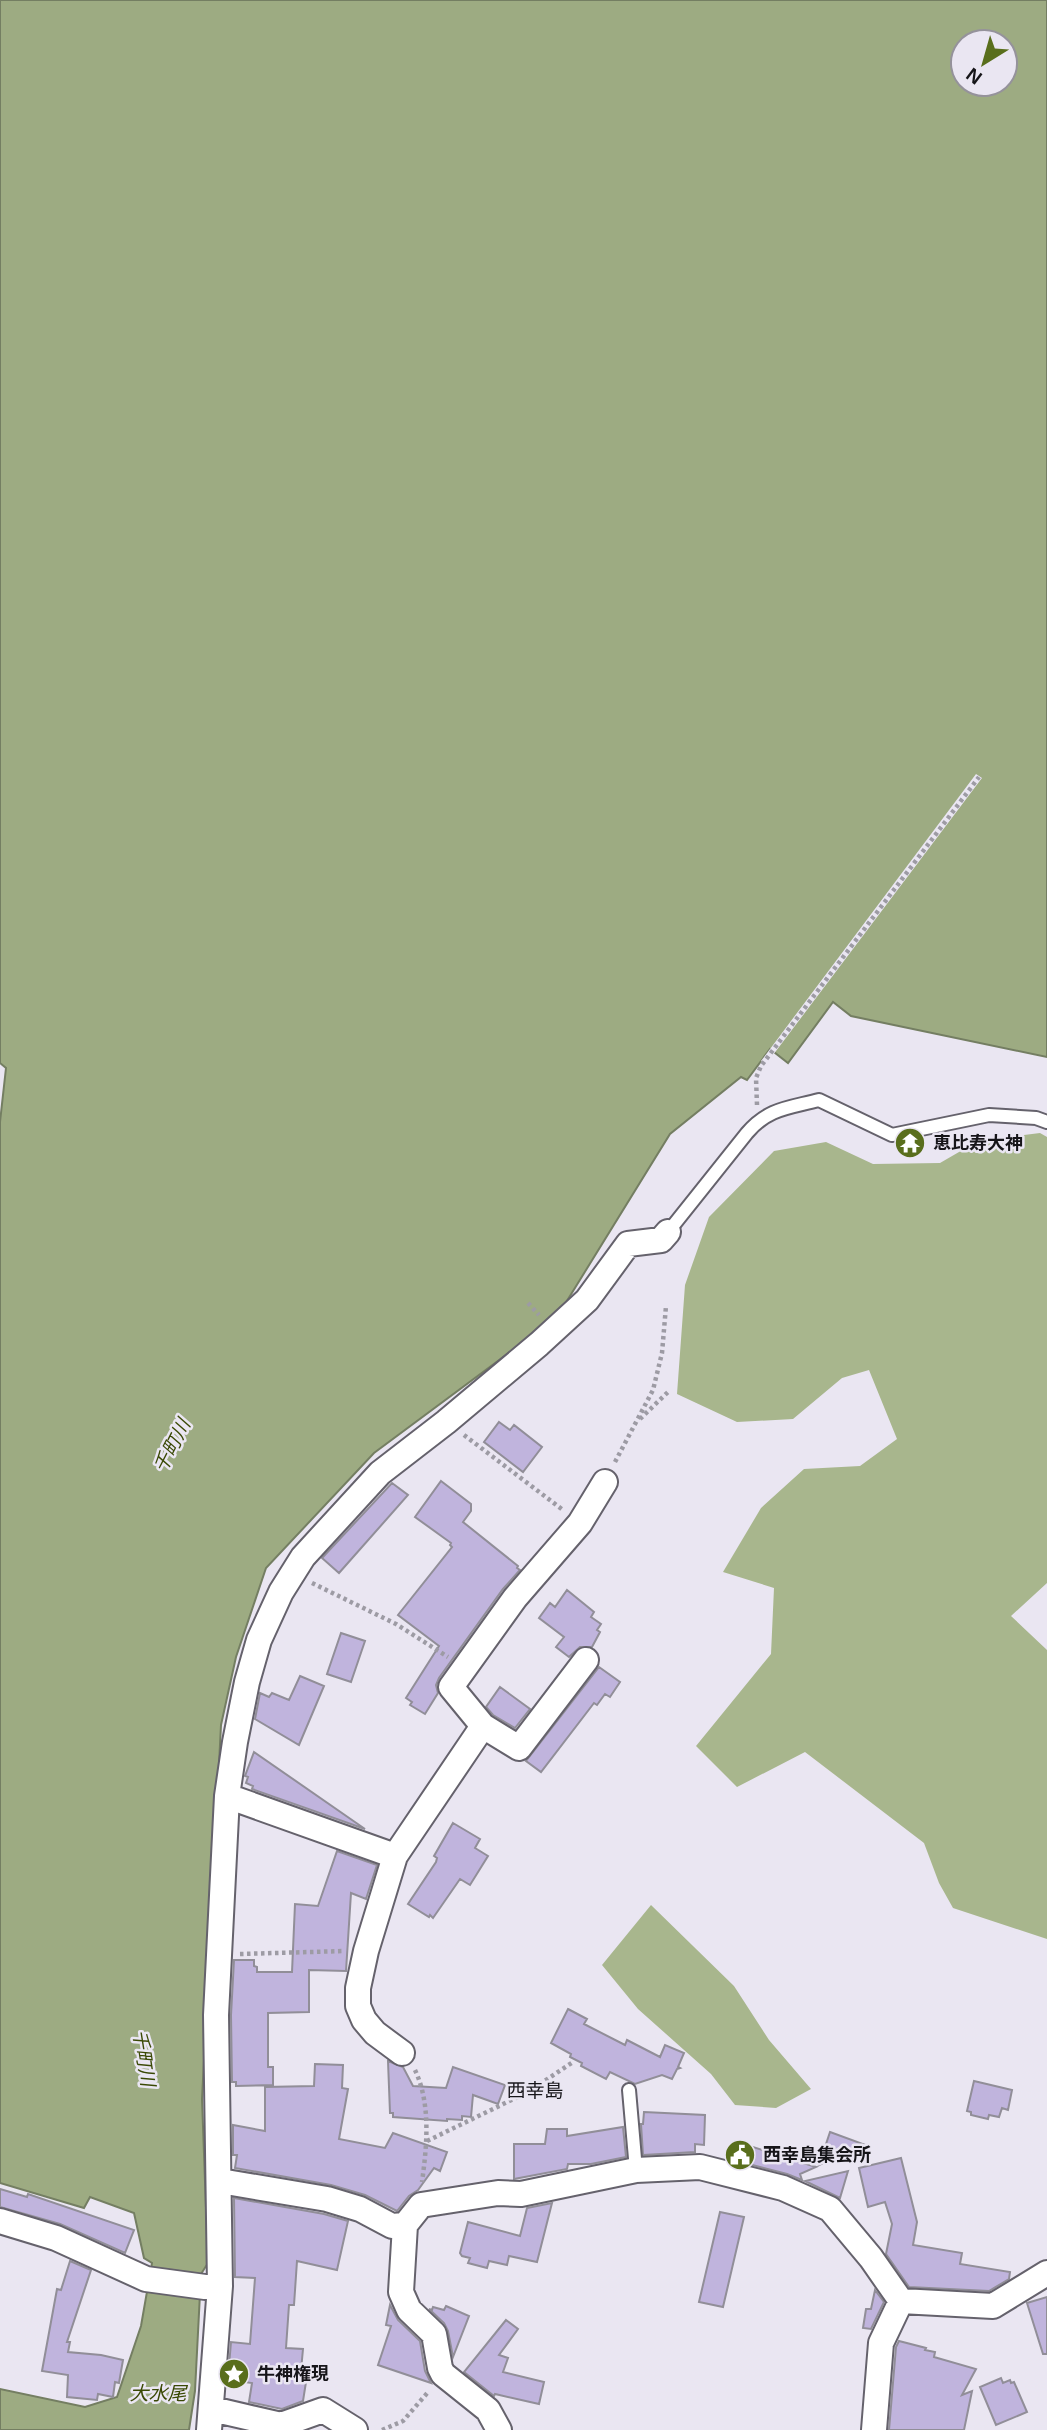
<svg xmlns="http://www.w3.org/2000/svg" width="1047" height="2430" font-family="Helvetica,'Noto Sans JP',sans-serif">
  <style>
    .forest { fill: #a8b68d }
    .water { fill: #9dab82; stroke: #747e62; stroke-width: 2; fill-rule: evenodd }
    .pier { fill: #eae6f2 }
    .building { fill: #c0b4dd; stroke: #918e98; stroke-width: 2 }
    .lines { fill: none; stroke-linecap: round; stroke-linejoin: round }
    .service-casing { stroke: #65626c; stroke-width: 16 }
    .minor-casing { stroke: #65626c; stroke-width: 28 }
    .path { stroke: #9d9ba4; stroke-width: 4.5; stroke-dasharray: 3.5 3.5; stroke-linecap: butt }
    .service { stroke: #fff; stroke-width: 12 }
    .minor { stroke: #fff; stroke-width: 24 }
    .labels { text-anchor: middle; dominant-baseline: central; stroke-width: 5; stroke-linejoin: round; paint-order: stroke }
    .poi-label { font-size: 18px; font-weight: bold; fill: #161519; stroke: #eae6f2; text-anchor: start }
    .water-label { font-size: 19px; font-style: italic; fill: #3a4905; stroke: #eae6f2 }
    .neighbourhood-label { font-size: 19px; fill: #161519; stroke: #eae6f2 }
  </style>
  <rect width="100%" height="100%" fill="#eae6f2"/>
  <path class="forest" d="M 1040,1133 L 1047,1137 L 1047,1583 L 1011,1616 L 1047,1650 L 1047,1939 L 953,1908 L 939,1883 L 924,1843 L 805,1752 L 737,1787 L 696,1746 L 771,1654 L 774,1588 L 723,1572 L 761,1508 L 804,1469 L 860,1466 L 897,1439 L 869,1370 L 842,1378 L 793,1419 L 737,1422 L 677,1394 L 685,1285 L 709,1217 L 774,1151 L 826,1142 L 873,1164 L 940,1163 L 978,1141 Z
    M 651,1905 L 734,1986 L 769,2040 L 811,2089 L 776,2108 L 735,2105 L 711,2074 L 638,2009 L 602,1965 Z"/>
  <path class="water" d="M 0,0 L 1047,0 L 1047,1057 L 851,1016 L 833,1002 L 788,1063 L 770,1049 L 747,1080 L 741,1077 L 670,1134 L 557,1317 L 374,1453 L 266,1568 L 236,1657 L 221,1725 L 202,2099 L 208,2263 L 201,2274 L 195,2391 L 189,2430 L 0,2430 L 0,2389 L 85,2407 L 117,2397 L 141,2326 L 152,2263 L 144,2258 L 134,2213 L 90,2197 L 84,2208 L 0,2183 L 0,1122 L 6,1068 L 0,1063 ZM 963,42 L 1005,42 L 1005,84 L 963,84 Z"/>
  <path class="pier" d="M 976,774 L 982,778 L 773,1055 L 771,1054 L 764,1063 L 761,1061 Z"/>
  <path class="building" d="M 499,1422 L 510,1430 L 514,1425 L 542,1447 L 523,1472 L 484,1442 Z
    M 441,1481 L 471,1504 L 471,1511 L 463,1522 L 518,1566 L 517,1568 L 520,1570 L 503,1589 L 439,1678 L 436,1685 L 438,1693 L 425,1714 L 410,1705 L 412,1702 L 406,1698 L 439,1646 L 398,1615 L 452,1547 L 450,1545 L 451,1543 L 415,1517 Z
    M 392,1483 L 408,1495 L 339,1573 L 322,1558 Z
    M 567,1590 L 594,1612 L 591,1617 L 601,1624 L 597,1630 L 600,1632 L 592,1647 L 580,1647 L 569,1657 L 556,1647 L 564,1637 L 539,1618 L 550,1603 L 555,1607 Z
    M 341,1633 L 365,1641 L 351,1682 L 327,1674 Z
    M 599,1667 L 620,1682 L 610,1697 L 605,1694 L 597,1705 L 594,1703 L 541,1772 L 526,1761 Z
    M 300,1676 L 324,1686 L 299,1745 L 255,1719 L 260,1693 L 269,1697 L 272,1693 L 289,1700 Z
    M 500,1687 L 530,1709 L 515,1728 L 493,1715 L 486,1707 Z
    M 254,1752 L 365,1829 L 252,1789 L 253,1786 L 246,1783 L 248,1777 L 245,1776 Z
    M 453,1823 L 480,1839 L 475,1848 L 488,1856 L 470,1885 L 460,1879 L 433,1918 L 430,1915 L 429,1917 L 408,1904 L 436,1862 L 437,1858 L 434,1856 Z
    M 337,1851 L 377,1865 L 366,1899 L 351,1893 L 346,1971 L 309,1970 L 309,2012 L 268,2013 L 268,2067 L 273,2067 L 273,2085 L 236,2086 L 236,2082 L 232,2082 L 231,2015 L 234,1960 L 254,1960 L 254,1966 L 257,1967 L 257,1972 L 292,1972 L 295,1904 L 318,1906 Z
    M 568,2009 L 587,2019 L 584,2024 L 625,2045 L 627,2040 L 660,2057 L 665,2045 L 684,2053 L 678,2067 L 680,2068 L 677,2069 L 672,2079 L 662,2075 L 635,2084 L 610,2072 L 606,2079 L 581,2066 L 582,2063 L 570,2057 L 571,2054 L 551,2043 Z
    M 388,2061 L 403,2067 L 413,2086 L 446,2088 L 453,2067 L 505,2085 L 498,2104 L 473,2095 L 471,2117 L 462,2116 L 462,2120 L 447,2119 L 447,2121 L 393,2117 L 393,2113 L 390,2113 Z
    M 315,2064 L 343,2065 L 342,2088 L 348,2089 L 339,2139 L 385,2148 L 393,2133 L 447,2152 L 440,2171 L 434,2168 L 418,2190 L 409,2196 L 397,2211 L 365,2195 L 331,2185 L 235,2168 L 237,2155 L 233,2155 L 233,2125 L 265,2131 L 265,2087 L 314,2086 Z
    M 974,2081 L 1012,2090 L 1008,2110 L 1002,2108 L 999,2117 L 989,2115 L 988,2119 L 971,2115 L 971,2112 L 967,2111 Z
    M 644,2112 L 705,2115 L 704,2145 L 695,2144 L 695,2152 L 643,2155 L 641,2124 L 643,2124 Z
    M 623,2127 L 626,2157 L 591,2164 L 568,2164 L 567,2169 L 514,2179 L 514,2144 L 545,2144 L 547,2129 L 567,2129 L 567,2136 Z
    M 830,2132 L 863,2144 L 819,2165 Z
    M 737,2142 L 816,2167 L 800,2174 L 802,2180 L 787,2174 L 733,2160 Z
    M 901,2158 L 917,2222 L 913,2245 L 962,2253 L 960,2264 L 1010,2272 L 1009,2279 L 989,2291 L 909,2287 L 886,2254 L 892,2224 L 885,2202 L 868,2207 L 859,2168 Z
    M 848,2171 L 840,2198 L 805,2181 Z
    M 0,2189 L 27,2197 L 28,2194 L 134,2230 L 125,2253 L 60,2224 L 0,2207 Z
    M 234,2198 L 324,2214 L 348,2221 L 337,2270 L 297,2261 L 294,2305 L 289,2305 L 286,2348 L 303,2349 L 300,2381 L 306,2382 L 303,2401 L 282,2409 L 249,2402 L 252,2383 L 236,2381 L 238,2367 L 229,2366 L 231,2342 L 250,2344 L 255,2278 L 235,2277 Z
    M 552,2203 L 537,2262 L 509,2256 L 507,2265 L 489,2261 L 487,2268 L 468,2263 L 470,2258 L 462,2256 L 460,2253 L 468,2222 L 520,2236 L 527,2208 Z
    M 720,2212 L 744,2217 L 723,2307 L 699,2302 Z
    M 70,2261 L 91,2270 L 67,2342 L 70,2342 L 68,2352 L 101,2355 L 123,2360 L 119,2383 L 115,2382 L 113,2397 L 98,2394 L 97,2400 L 67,2397 L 68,2375 L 42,2371 L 57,2289 L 61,2290 Z
    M 875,2290 L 884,2302 L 871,2329 L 863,2328 L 866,2309 L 871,2309 Z
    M 1047,2297 L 1047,2354 L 1043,2354 L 1027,2303 Z
    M 390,2305 L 398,2320 L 420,2341 L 425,2371 L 431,2383 L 378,2365 L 391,2326 L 386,2325 Z
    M 446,2306 L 469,2316 L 453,2357 L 448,2331 L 444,2323 L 429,2309 L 432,2310 L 433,2307 L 444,2310 Z
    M 506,2320 L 518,2329 L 499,2355 L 508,2358 L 503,2372 L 544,2382 L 539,2404 L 495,2394 L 494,2396 L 464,2372 Z
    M 899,2341 L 926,2348 L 925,2350 L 935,2352 L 934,2357 L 976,2369 L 962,2395 L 972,2391 L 964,2430 L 889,2430 L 896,2347 Z
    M 1001,2378 L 1003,2383 L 1010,2380 L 1011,2383 L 1014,2382 L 1027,2412 L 996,2425 L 980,2387 Z"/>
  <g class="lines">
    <g class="service-casing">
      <path id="service" d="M 668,1232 L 747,1133 C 768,1108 789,1108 819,1100 L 892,1135 L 989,1115 L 1036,1118 L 1047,1122
        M 629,2090 L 636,2170"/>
    </g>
    <g class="minor-casing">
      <path id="minor" d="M 586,1660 L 519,1748 L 483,1726 L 451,1687 L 515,1598 L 580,1523 L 605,1482
        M 227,1796 L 395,1856
        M 402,2053 L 375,2033 L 364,2020 L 358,2006 L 358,1988 L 366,1951 L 395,1856 L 483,1726
        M 220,2181 L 327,2199 L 360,2209 L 392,2226 L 405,2225 L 421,2205 L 498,2193 L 521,2194 L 636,2170 L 700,2167 L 783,2188 L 830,2209 L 871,2258 L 901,2301 L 881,2343 L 874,2430
        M 0,2221 L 56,2238 L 146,2279 L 205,2287 L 220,2286
        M 405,2225 L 401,2292 L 409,2310 L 434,2334 L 440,2368 L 443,2374 L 488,2410 L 499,2430
        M 901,2301 L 993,2306 L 1047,2273
        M 212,2409 L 281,2425 L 323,2410 L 355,2430
        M 209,2430 L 220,2286 L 216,2015 L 227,1796 L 235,1742 L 247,1682 L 259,1640 L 281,1592 L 303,1557 L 380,1473 L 446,1422 L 539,1344 L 587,1300 L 628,1244 L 661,1240 L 668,1232"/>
    </g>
    <path class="path" d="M 757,1105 L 756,1078 L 761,1066 L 979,777
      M 528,1303 L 539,1315
      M 640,1419 L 669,1391
      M 464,1435 L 563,1510
      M 615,1462 L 653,1390 L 662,1353 L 666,1306
      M 312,1583 L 396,1624 L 448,1657
      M 240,1954 L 344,1951
      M 415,2070 C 431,2104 427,2145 422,2182
      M 427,2141 L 528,2092 L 573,2062
      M 382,2430 L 403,2421 L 429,2391"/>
    <use href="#service" class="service"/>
    <use href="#minor" class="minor"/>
  </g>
  <defs>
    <g id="temple-disc" transform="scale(1.575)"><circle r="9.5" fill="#596e1c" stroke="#eae6f2"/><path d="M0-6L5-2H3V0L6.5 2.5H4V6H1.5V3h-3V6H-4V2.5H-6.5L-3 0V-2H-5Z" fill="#fff"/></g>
    <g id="civic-disc" transform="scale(1.575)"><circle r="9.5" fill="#596e1c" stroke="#eae6f2"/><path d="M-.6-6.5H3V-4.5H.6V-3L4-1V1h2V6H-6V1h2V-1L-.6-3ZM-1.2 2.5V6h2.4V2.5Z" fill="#fff"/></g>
    <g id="sight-disc" transform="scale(1.575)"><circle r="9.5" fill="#596e1c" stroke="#eae6f2"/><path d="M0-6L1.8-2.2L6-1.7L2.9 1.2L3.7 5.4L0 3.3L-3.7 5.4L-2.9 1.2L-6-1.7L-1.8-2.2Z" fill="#fff"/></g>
  </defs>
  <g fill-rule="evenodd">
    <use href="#temple-disc" x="910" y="1143"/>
    <use href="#civic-disc" x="740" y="2155"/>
    <use href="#sight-disc" x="234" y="2374"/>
  </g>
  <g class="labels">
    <g class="poi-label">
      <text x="933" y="1143">恵比寿大神</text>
      <text x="763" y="2155">西幸島集会所</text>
      <text x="257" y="2374">牛神権現</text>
    </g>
    <g class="water-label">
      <text transform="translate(172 1446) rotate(-63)">千町川</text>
      <text transform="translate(144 2058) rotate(81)">千町川</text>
      <text x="158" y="2393">大水尾</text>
    </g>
    <g class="neighbourhood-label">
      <text x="535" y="2090">西幸島</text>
    </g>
  </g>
  <g transform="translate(984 63) rotate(217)"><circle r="33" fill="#eae6f2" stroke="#95929b" stroke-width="2"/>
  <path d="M0-5L12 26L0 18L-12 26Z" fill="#596e1c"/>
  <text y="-10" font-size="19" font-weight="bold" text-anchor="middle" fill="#161519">N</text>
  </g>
</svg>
